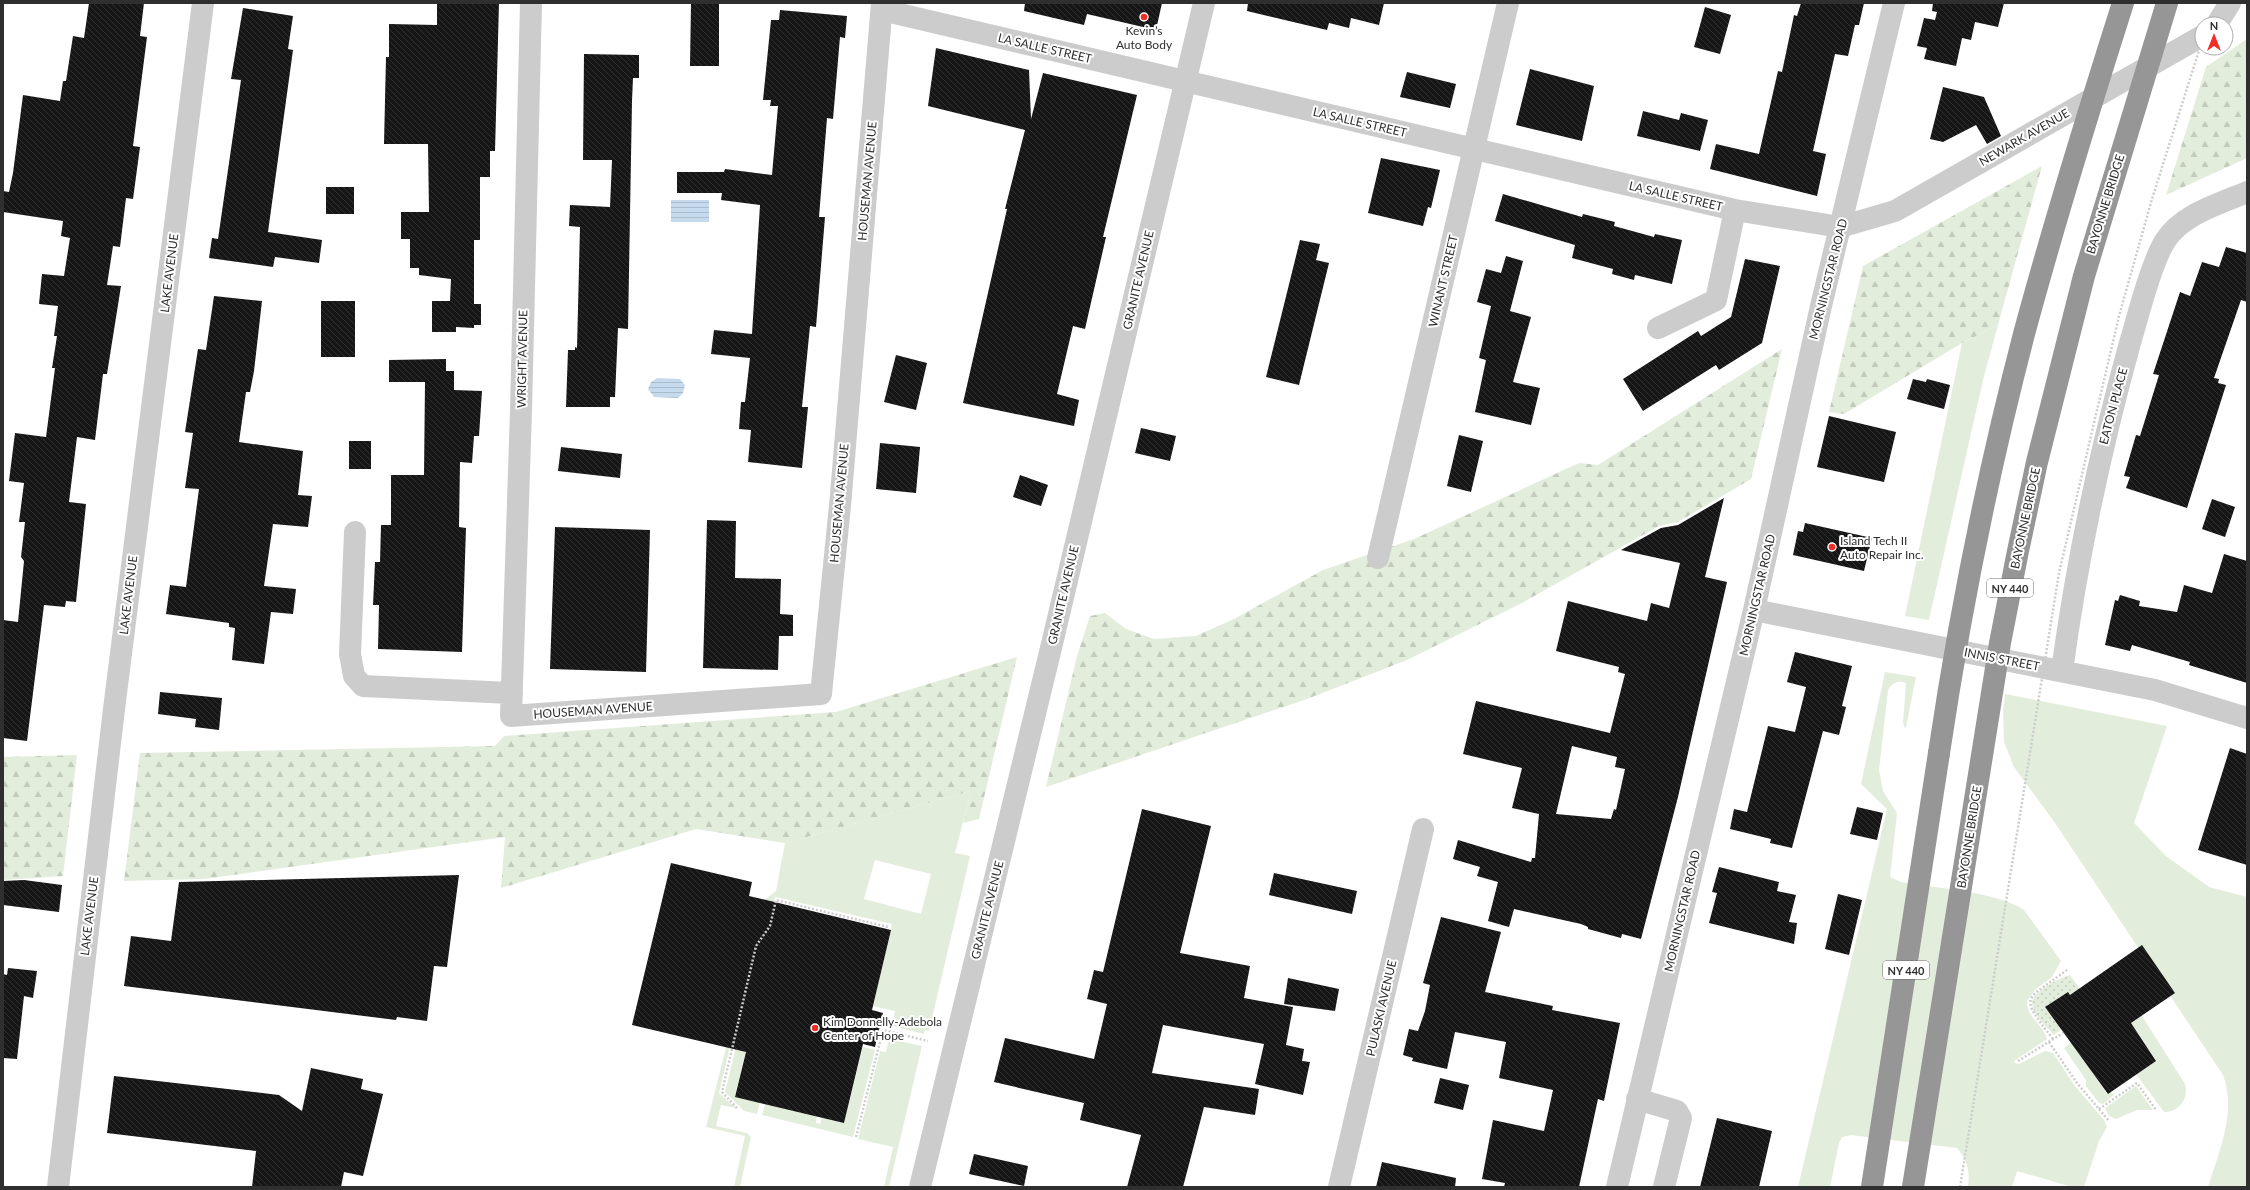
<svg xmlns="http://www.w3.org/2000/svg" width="2250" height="1190" font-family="Lato,sans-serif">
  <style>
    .grass { fill: #e3eddb; fill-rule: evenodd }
    .forest { fill: url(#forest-firs) }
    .garden { fill: url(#garden-dots) }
    .water { fill: url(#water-rules) }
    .building { fill: url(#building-back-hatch); fill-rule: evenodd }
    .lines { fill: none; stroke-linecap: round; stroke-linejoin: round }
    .path { stroke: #ccc; stroke-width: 2.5; stroke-dasharray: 2 2; stroke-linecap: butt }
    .minor { stroke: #ccc; stroke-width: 22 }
    .highway { stroke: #969696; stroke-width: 22 }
    .path-bridge { stroke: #ccc; stroke-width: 2.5; stroke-dasharray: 2 2; stroke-linecap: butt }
    .highway-bridge { stroke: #969696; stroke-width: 22 }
    .poi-dot { fill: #f02e26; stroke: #fff; stroke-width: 1.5 }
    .labels { text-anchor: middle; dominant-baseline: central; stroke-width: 4; stroke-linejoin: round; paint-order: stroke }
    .shield { fill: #fff; stroke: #6d6d6d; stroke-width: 1 }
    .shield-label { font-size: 11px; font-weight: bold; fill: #2f2f2f }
    .poi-label { font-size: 12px; fill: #2f2f2f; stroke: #fff; text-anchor: start }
    .street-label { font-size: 12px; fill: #2f2f2f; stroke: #fff }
  </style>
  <defs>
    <pattern id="forest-firs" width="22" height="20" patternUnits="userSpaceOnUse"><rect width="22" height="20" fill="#e3eddb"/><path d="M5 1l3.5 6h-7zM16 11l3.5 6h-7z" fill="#c3ccbc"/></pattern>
    <pattern id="garden-dots" width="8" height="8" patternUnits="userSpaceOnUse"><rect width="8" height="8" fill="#e3eddb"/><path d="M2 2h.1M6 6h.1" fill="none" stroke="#c3ccbc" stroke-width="1.8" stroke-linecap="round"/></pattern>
    <pattern id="water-rules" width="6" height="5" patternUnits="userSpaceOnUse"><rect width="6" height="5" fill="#c6daee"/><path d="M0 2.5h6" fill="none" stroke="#abc"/></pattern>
    <pattern id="building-back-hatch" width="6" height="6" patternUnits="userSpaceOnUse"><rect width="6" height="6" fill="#161616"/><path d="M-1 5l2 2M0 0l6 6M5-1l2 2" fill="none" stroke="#303030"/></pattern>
  </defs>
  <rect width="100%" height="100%" fill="#fff"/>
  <path class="grass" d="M 1998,325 L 1983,380 L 1929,620 L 1905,616 L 1962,343 Z
    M 1885,672 L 1916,677 L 1906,727 L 1905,728 L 1903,723 L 1906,683 C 1898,679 1892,683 1888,690 L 1879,770 L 1883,791 L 1897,813 L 1890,877 L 1901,882 C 1934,888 1999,892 2024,910 L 2061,961 L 2052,977 L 2036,989 L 2027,1001 C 2027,1017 2043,1025 2047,1039 L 2014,1061 L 2015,1063 L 2019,1064 L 2045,1051 L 2053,1053 L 2075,1086 L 2104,1120 L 2107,1127 L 2099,1141 L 2084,1187 L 2072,1187 L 2017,1171 L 2012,1187 L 1968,1187 C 1970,1171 1968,1161 1957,1148 L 1851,1135 L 1842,1137 L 1839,1143 L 1830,1187 L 1798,1187 L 1887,809 L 1861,784 Z
    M 2005,694 L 2167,726 L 2134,823 L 2166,856 L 2209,887 L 2247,897 L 2247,1187 L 2208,1187 C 2219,1151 2237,1112 2223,1075 L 2055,823 L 2014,767 L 2004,742 L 2003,710 Z
    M 971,791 L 955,853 L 970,856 L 929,1031 L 925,1030 L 924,1034 L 892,1026 L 895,1011 L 873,1006 L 892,924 L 775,897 L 767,925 L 754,945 L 719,1093 L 736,1108 L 721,1105 L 716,1126 L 747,1133 L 751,1137 L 740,1187 L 734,1187 L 745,1136 L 706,1127 L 763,901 L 776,891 L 785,843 ZM 875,860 L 931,874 L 921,914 L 864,899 Z
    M 781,904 L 735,1096 L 760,1102 L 757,1114 L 744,1111 L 725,1092 L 760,948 Z
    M 2142,1016 L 2185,1084 C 2189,1098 2179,1113 2164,1112 L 2136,1074 L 2156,1060 L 2131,1023 Z
    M 889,1039 L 922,1046 L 889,1187 L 884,1187 L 893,1147 L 858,1139 L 880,1051 L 886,1052 Z
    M 2072,1042 L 2107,1094 L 2111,1092 L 2114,1095 L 2103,1104 L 2099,1103 L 2086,1086 L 2086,1080 L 2064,1048 Z
    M 863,1047 L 875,1050 L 853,1137 L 762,1115 L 765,1104 L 817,1116 L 816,1123 L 820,1124 L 822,1117 L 844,1123 Z
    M 2136,1086 L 2153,1110 L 2137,1110 L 2116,1119 L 2109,1116 L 2105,1108 Z"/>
  <path class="forest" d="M 2247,39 L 2247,158 L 2166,195 L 2206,67 Z
    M 2042,166 L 1998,325 L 1962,343 L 1844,414 L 1829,412 L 1863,266 Z
    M 1782,349 L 1751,479 L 1678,522 L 1659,526 L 1518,605 L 1407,660 L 1307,699 L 1046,787 L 1077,656 L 1090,616 L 1105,613 L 1126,629 L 1154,639 L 1196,636 L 1234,619 L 1323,570 L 1414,539 L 1579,463 L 1598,465 Z
    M 1017,657 L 979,819 L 963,823 L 971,791 L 785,843 L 696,829 L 501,888 L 505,837 L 204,879 L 124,881 L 140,753 L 495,746 L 504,736 L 836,712 Z
    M 77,755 L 63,876 L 3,880 L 3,757 Z"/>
  <path class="garden" d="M 2070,975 L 2080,989 L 2070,995 L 2068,992 L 2045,1007 L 2061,1030 L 2054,1035 C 2045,1025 2032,1015 2032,1001 C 2036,990 2059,978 2070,975 Z"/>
  <path class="water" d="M 671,200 L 709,200 L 709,222 L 671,222 Z
    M 657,378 L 680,379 L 685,385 L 683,393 L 678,398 L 654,397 L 648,389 L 651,382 Z"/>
  <path class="building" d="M 89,3 L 144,3 L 140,36 L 147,37 L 133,146 L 140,147 L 133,199 L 126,198 L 120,247 L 113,246 L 107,285 L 121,286 L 107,374 L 103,374 L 95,440 L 77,437 L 69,502 L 86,504 L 76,602 L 66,601 L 65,607 L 44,605 L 27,741 L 3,738 L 3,620 L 18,622 L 24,561 L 21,557 L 25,522 L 19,522 L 24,483 L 9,481 L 15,433 L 46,437 L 55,368 L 52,368 L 57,336 L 54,336 L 58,306 L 39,304 L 42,274 L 64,276 L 70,238 L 61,236 L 63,221 L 3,212 L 3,191 L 9,192 L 13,173 L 23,95 L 60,101 L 63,81 L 66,81 L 73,36 L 84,38 Z
    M 437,3 L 499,3 L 495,151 L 490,151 L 490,177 L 480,177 L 480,240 L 474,240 L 474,304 L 481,304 L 481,325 L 474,325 L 474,328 L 456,327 L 456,332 L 432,332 L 432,301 L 450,301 L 451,279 L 419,275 L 419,268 L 410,268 L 410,239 L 401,239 L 401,212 L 429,212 L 428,144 L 384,144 L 386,57 L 389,57 L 389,24 L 437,25 Z
    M 691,3 L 719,3 L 719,66 L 690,66 Z
    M 1025,3 L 1162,3 L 1156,30 L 1087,14 L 1084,25 L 1024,11 Z
    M 1248,3 L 1384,3 L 1379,25 L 1351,18 L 1349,28 L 1329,23 L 1327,30 L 1247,11 Z
    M 1801,3 L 1864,3 L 1859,25 L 1855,25 L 1848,56 L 1835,54 L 1813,151 L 1826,154 L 1817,196 L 1710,169 L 1716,144 L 1759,154 L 1778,71 L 1782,72 L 1794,15 L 1797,16 Z
    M 1933,3 L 2004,3 L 1998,27 L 1975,22 L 1971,40 L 1962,38 L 1956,66 L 1924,59 L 1927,48 L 1917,46 L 1924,18 L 1935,20 L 1937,12 L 1932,11 Z
    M 1705,7 L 1731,15 L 1720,54 L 1694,47 Z
    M 243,8 L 293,16 L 288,49 L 293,50 L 268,232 L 322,240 L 319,263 L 275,257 L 273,267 L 209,258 L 212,238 L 218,239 L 241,80 L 231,79 Z
    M 780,10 L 847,16 L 845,38 L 840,37 L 833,119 L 827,118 L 819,217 L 825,217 L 816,327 L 810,326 L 802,407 L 808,407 L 802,468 L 748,462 L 751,430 L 739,429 L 741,402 L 745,402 L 750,358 L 711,354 L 714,330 L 752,334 L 760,205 L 721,200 L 722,193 L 677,193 L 677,172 L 724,172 L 725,169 L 772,175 L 778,106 L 770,106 L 771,100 L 763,100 L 771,20 L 779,20 Z
    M 936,48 L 1029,70 L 1031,119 L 1043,73 L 1137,95 L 1103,237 L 1106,237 L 1085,329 L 1073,326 L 1057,394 L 1079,400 L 1074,426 L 963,403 L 1007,209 L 1005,209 L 1025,130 L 928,106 Z
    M 584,54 L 639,55 L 639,78 L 633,78 L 632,101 L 628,329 L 618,328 L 615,397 L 610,397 L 610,407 L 566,407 L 568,350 L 575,350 L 575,347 L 577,348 L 580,227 L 569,226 L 570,205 L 610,207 L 612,160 L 583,160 Z
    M 1530,69 L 1594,86 L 1582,141 L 1516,125 Z
    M 1407,72 L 1456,84 L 1450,108 L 1400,97 Z
    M 1943,87 L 1984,97 L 2001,136 L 1987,144 L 1976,125 L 1943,142 L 1930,139 Z
    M 1643,111 L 1679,120 L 1681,113 L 1708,120 L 1700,151 L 1637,136 Z
    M 1381,158 L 1440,170 L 1431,208 L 1428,207 L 1423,226 L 1368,213 Z
    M 326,187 L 354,187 L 354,214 L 326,214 Z
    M 1503,194 L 1582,217 L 1583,214 L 1615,222 L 1614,226 L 1654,237 L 1655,234 L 1682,240 L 1672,284 L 1635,275 L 1634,280 L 1612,274 L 1613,269 L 1572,258 L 1575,245 L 1495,221 Z
    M 1300,240 L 1320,244 L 1316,260 L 1329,263 L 1299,385 L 1266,377 Z
    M 2226,247 L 2247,253 L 2247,302 L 2241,300 L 2214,378 L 2219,379 L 2218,383 L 2226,385 L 2187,508 L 2126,488 L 2130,477 L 2124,476 L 2136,435 L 2140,436 L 2159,375 L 2153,374 L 2180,292 L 2190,296 L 2202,262 L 2219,267 Z
    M 1506,256 L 1523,261 L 1510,311 L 1531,317 L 1513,382 L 1540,388 L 1531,425 L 1475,412 L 1486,360 L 1479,358 L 1491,306 L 1477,302 L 1486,269 L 1501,273 Z
    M 1745,259 L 1780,266 L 1762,343 L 1719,370 L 1716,365 L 1643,411 L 1623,379 L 1698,331 L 1701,336 L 1731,317 Z
    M 214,296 L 262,301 L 254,371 L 250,392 L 246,392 L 239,442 L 303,451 L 298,495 L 312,496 L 308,527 L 273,524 L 264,586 L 296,589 L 293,614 L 271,612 L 264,664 L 232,660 L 235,628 L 229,627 L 229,623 L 166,614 L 170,585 L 186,587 L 199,489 L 185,488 L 193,433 L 185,432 L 198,349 L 206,350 Z
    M 321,301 L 355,301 L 355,357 L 321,357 Z
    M 896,355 L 927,363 L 916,410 L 884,402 Z
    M 446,359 L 446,371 L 454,371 L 454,390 L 482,391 L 479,436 L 474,436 L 472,463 L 460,462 L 459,527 L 466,528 L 462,652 L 378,649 L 379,605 L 373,605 L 375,562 L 380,562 L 381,525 L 391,525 L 391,475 L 424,475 L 425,382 L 389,382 L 389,360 Z
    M 1913,379 L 1926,382 L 1927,379 L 1950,385 L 1944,409 L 1907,399 Z
    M 1829,416 L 1896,432 L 1884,482 L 1817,467 Z
    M 1141,428 L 1176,436 L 1170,461 L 1135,453 Z
    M 1459,435 L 1483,441 L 1471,492 L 1447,486 Z
    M 349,441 L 371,441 L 371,469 L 349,469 Z
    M 880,443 L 920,447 L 916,493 L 876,489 Z
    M 561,447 L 622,454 L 620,478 L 558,471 Z
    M 1020,475 L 1048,485 L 1041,506 L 1013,497 Z
    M 1724,498 L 1705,577 L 1727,582 L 1678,797 L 1641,939 L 1622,934 L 1621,938 L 1588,929 L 1588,927 L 1581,924 L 1514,909 L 1509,927 L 1488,921 L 1498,882 L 1477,876 L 1480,867 L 1453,859 L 1458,840 L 1531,862 L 1532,858 L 1535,858 L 1539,814 L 1512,808 L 1522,768 L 1463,754 L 1476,701 L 1610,733 L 1625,674 L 1618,672 L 1619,667 L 1556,651 L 1568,601 L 1647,621 L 1651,603 L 1669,608 L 1680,563 L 1621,550 L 1661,528 L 1678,525 ZM 1572,746 L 1617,757 L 1615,767 L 1625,769 L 1616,810 L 1614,809 L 1611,819 L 1556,814 Z
    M 2212,499 L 2235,507 L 2225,537 L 2202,529 Z
    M 707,520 L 736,521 L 735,578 L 781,579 L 780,614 L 793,615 L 793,636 L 779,636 L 778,670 L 703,668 Z
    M 1805,523 L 1872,538 L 1864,571 L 1793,555 L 1798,531 L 1803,532 Z
    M 555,527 L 650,530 L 646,672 L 550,669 Z
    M 2224,554 L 2247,561 L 2247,683 L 2189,665 L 2190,662 L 2132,645 L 2130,651 L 2105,645 L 2115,600 L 2118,601 L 2120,595 L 2140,601 L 2139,606 L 2177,612 L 2184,585 L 2212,593 Z
    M 1795,652 L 1852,666 L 1842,706 L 1846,707 L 1839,735 L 1823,731 L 1792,848 L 1770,843 L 1771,839 L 1730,829 L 1734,809 L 1747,812 L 1768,726 L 1795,732 L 1806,687 L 1787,682 Z
    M 160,692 L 222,698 L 219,730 L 195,727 L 196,719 L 158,714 Z
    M 2230,748 L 2247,754 L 2247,865 L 2198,850 Z
    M 1857,807 L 1883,813 L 1877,840 L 1850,834 Z
    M 1142,809 L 1211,826 L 1180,953 L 1250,966 L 1244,998 L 1293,1007 L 1286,1045 L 1304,1049 L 1302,1061 L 1310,1062 L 1303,1095 L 1255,1084 L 1264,1044 L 1163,1025 L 1152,1073 L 1259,1089 L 1255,1115 L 1204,1107 L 1183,1187 L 1127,1187 L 1141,1135 L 1080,1120 L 1084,1103 L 994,1082 L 1005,1038 L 1094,1059 L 1107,1004 L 1087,999 L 1094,970 L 1103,972 Z
    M 671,863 L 752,882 L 749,896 L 891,930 L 872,1010 L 883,1013 L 875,1047 L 863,1044 L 844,1123 L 735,1097 L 746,1052 L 632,1025 Z
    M 1719,867 L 1779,882 L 1777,891 L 1796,895 L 1789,922 L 1797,923 L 1794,944 L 1709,923 L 1717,893 L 1712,892 Z
    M 1274,873 L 1357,891 L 1352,914 L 1269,895 Z
    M 459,875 L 447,967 L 434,966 L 427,1021 L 397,1017 L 396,1020 L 124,986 L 131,936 L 171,941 L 179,882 Z
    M 24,880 L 62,885 L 59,912 L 3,905 L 3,881 Z
    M 1838,894 L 1862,900 L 1849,955 L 1825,949 Z
    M 1441,917 L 1501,932 L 1485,992 L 1553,1006 L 1552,1010 L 1620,1023 L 1604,1101 L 1598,1099 L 1579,1187 L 1504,1187 L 1505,1183 L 1482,1179 L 1493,1120 L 1544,1131 L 1553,1090 L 1499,1078 L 1506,1042 L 1455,1032 L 1447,1069 L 1412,1061 L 1413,1058 L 1403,1055 L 1409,1029 L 1418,1031 L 1425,1011 L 1430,985 L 1423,983 Z
    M 2142,945 L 2175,993 L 2131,1023 L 2156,1061 L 2108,1094 L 2045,1007 L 2068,992 L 2070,995 Z
    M 8,968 L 37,971 L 33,998 L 24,996 L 17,1059 L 3,1058 L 3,974 L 7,975 Z
    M 1288,978 L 1339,989 L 1335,1011 L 1284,1004 Z
    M 311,1068 L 363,1079 L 361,1089 L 383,1094 L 363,1176 L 344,1172 L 341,1187 L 252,1187 L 256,1151 L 107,1133 L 114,1076 L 279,1095 L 302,1111 Z
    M 1440,1078 L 1469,1085 L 1463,1110 L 1434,1103 Z
    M 1717,1118 L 1772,1131 L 1759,1187 L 1700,1187 Z
    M 974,1154 L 1028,1166 L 1024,1186 L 969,1174 Z
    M 1382,1162 L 1456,1178 L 1455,1187 L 1376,1187 Z"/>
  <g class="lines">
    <path class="path" d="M 2053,1039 C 2018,994 2024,1002 2067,970
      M 2049,1042 L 2077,1083 L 2109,1121
      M 2018,1061 L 2063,1033
      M 737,1108 L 722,1092 L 756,946 L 770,926 L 776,900 L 888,927
      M 2099,1109 L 2137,1083 L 2156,1110
      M 856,1137 L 883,1030 L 928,1041"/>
    <path class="minor" d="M 531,3 L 521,410 L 511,716 L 821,694 L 840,506 L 882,3
      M 882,10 L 1735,210 L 1840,227 L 1895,211 L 2202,36
      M 2217,24 L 2230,3
      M 1658,328 L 1716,300 L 1735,210
      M 355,532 L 350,654 L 354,676 L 363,686 L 512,693
      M 1378,558 L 1508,3
      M 1754,610 L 2155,690 L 2247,718
      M 2062,671 C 2077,560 2100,451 2130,343 C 2138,316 2151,264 2165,241 C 2182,214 2219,204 2247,192
      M 1637,1099 L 1677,1111 L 1681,1118 L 1664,1187
      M 58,1187 L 114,709 L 203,3
      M 920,1187 L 1051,648 L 1204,3
      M 1339,1187 L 1423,829
      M 1617,1187 L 1754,610 L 1821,306 L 1894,3"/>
    <path class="highway" d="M 1872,1187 L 1939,753"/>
    <path class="path-bridge" d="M 1960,1187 L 2059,573 L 2119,316 L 2152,199 L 2202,41"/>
    <path class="highway-bridge" d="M 1939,753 C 1960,612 1988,472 2024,334 C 2054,223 2088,113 2123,3
      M 1913,1187 L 2000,643 L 2018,551 L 2037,462 L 2084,276 L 2167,3"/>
  </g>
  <g class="poi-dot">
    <circle cx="1144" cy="17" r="4"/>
    <circle cx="1832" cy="547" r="4"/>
    <circle cx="815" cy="1028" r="4"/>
  </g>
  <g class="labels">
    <g class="shield">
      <rect x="1987" y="579" width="46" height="18" rx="3"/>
      <rect x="1883" y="961" width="46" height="18" rx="3"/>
    </g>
    <g class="shield-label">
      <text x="2010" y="588">NY 440</text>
      <text x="1906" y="970">NY 440</text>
    </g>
    <g class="poi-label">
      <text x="1144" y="30" text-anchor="middle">Kevin’s<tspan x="1144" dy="14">Auto Body</tspan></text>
      <text x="1840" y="540">Island Tech II<tspan x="1840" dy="14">Auto Repair Inc.</tspan></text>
      <text x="823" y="1021">Kim Donnelly-Adebola<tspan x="823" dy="14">Center of Hope</tspan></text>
    </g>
    <g class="street-label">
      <text transform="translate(1045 48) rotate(13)">LA SALLE STREET</text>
      <text transform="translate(1360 122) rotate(13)">LA SALLE STREET</text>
      <text transform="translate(2024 137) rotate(-30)">NEWARK AVENUE</text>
      <text transform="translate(867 181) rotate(-85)">HOUSEMAN AVENUE</text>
      <text transform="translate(1676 196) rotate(13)">LA SALLE STREET</text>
      <text transform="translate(2105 204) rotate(-73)">BAYONNE BRIDGE</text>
      <text transform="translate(169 273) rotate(-83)">LAKE AVENUE</text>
      <text transform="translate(1828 279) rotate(-76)">MORNINGSTAR ROAD</text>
      <text transform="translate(1138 280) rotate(-77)">GRANITE AVENUE</text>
      <text transform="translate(1443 281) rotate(-77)">WINANT STREET</text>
      <text transform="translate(522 359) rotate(-89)">WRIGHT AVENUE</text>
      <text transform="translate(2113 406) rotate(-75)">EATON PLACE</text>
      <text transform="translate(839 503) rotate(-85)">HOUSEMAN AVENUE</text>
      <text transform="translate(2025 518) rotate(-78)">BAYONNE BRIDGE</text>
      <text transform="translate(128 595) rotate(-83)">LAKE AVENUE</text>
      <text transform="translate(1063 595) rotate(-77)">GRANITE AVENUE</text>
      <text transform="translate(1757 595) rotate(-77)">MORNINGSTAR ROAD</text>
      <text transform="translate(2002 659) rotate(11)">INNIS STREET</text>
      <text transform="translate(593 710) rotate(-4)">HOUSEMAN AVENUE</text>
      <text transform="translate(1969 837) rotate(-81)">BAYONNE BRIDGE</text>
      <text transform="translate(987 910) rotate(-76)">GRANITE AVENUE</text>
      <text transform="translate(1682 911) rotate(-77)">MORNINGSTAR ROAD</text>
      <text transform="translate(89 916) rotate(-83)">LAKE AVENUE</text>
      <text transform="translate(1381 1008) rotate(-77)">PULASKI AVENUE</text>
    </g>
  </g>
  <rect width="2250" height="1190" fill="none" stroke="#2f2f2f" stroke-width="8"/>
  <g transform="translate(2214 36)"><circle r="19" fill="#ffffff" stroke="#acacac"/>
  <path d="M0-3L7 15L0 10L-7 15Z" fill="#f02e26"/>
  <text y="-6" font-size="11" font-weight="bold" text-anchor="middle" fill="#2f2f2f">N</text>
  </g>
</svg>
